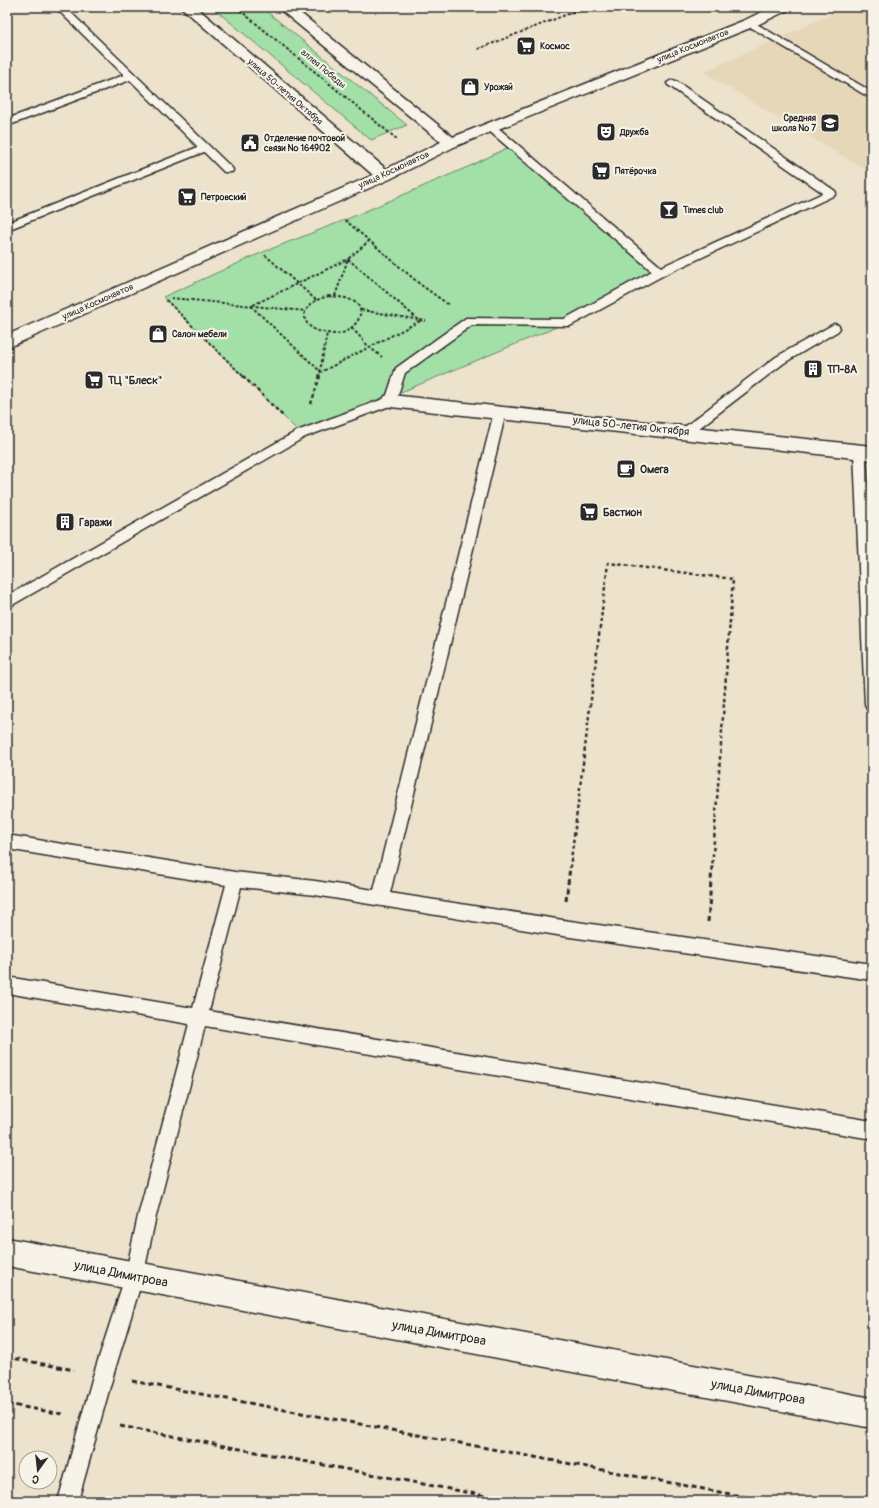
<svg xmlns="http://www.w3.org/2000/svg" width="879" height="1508" font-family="Pangolin,sans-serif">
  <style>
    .built { fill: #e6d7b9 }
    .green { fill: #a2e0a8; stroke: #66866a }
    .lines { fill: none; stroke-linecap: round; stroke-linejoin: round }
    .lane-casing { stroke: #2b2b2b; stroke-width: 3 }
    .street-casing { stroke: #2b2b2b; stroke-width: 3 }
    .secondary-casing { stroke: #2b2b2b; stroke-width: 3 }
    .path-far2 { stroke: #2b2b2b; stroke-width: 2; stroke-dasharray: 3 2; stroke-linecap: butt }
    .path-far1 { stroke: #2b2b2b; stroke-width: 2.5; stroke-dasharray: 3.5 3; stroke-linecap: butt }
    .path { stroke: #2b2b2b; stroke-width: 3; stroke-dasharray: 5 3.5; stroke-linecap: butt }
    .lane { fill: #f7f3e8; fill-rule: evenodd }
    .street { fill: #f7f3e8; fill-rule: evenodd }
    .secondary { fill: #f7f3e8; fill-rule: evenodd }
    .labels { text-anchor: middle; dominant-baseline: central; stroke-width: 4; stroke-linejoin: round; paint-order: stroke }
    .far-poi-label { font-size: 9px; font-weight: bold; fill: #2b2b2b; stroke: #f7f3e8; text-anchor: start }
    .far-street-label { font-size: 9px; fill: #2b2b2b; stroke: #f7f3e8 }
    .poi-label { font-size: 11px; font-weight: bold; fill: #2b2b2b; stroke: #f7f3e8; text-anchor: start }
    .street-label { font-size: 11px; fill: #2b2b2b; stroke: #f7f3e8 }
    .near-street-label { font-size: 13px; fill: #2b2b2b; stroke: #f7f3e8 }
  </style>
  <rect width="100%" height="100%" fill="#ede2cc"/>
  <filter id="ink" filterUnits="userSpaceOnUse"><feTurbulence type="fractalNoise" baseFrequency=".025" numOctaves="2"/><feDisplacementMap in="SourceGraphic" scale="8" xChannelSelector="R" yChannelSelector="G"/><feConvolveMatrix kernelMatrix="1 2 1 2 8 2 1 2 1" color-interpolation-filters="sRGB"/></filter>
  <g filter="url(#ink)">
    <path class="built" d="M 848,7 L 872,7 L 872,174 L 703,72 Z"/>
    <path class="green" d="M 212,7 L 261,7 L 407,125 L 371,140 Z
      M 511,146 L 660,272 L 566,323 L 301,434 L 163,297 L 263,252 L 345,220 L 470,166 Z"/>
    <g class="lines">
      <g class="lane-casing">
        <path id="lane" d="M 55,7 L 65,7 L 232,168 L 233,170 L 232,172 L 224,172 L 204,152 L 7,230 L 7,223 L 198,147 L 130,80 L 7,126 L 7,119 L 124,75 Z
          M 750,20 L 872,92 L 872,99 L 747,25 L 745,23 Z
          M 672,80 L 676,81 L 835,191 L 836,193 L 835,195 L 664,275 L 570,326 L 472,325 L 405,373 L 395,404 L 305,437 L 7,608 L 7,596 L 297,431 L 386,398 L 396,368 L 466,318 L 564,319 L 652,271 L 488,130 L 487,128 L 488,126 L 496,126 L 661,267 L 823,193 L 668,85 L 667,83 Z
          M 834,324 L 838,325 L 840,328 L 838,331 L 784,363 L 690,435 L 686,437 L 682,435 L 680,432 L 682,429 L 776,357 Z
          M 500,408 L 504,409 L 506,412 L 390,893 L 563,920 L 872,964 L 872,980 L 563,936 L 315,895 L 241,887 L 209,1011 L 872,1121 L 872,1139 L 205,1026 L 156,1216 L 143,1277 L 113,1376 L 78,1501 L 58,1501 L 93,1376 L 125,1277 L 138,1216 L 189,1024 L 7,993 L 7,977 L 193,1008 L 226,885 L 7,849 L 7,835 L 235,872 L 315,881 L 374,890 L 494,412 L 496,409 Z
          M 860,447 L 864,449 L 866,452 L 872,562 L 872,711 L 867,709 L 865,705 L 854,452 L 856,449 Z"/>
      </g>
      <g class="street-casing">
        <path id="street" d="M 391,395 L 872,446 L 872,460 L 391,407 L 385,406 L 382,401 L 385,396 Z"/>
      </g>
      <g class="secondary-casing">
        <path id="secondary" d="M 181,7 L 196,7 L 386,169 L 441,142 L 277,7 L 293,7 L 453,137 L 745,20 L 772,7 L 790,7 L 788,10 L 755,26 L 456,146 L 390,179 L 7,348 L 7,335 L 373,175 Z
          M 7,1238 L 872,1398 L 872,1428 L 7,1266 Z"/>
      </g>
      <path class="path-far2" d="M 236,7 L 398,140
        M 478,49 L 586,7
        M 345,220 L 421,285 L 449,305
        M 265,255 L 316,300
        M 348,259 L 420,321 L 321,372 L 251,306 Z
        M 329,296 C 338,297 348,297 356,303 C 367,313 355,327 345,332 C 338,335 330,334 323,332 C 313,330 306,326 304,315 C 308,303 317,299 329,296 Z
        M 335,296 L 348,259 L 369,241
        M 171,298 L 305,311
        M 166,300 L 244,377
        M 361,310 L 426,321
        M 352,328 L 369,347 L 382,357
        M 319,377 L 327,333"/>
      <path class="path-far1" d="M 243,376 L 283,416
        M 311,404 L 320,376
        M 570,868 L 608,563 L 733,579 L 712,868"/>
      <path class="path" d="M 566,901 L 570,867
        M 708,922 L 712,867
        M 7,1357 L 74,1370
        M 132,1381 L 767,1501
        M 7,1404 L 62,1414
        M 120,1426 L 512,1501"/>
      <use href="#lane" class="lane"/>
      <use href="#street" class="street"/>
      <use href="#secondary" class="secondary"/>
    </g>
  </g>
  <defs>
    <g id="supermarket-square" transform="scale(1)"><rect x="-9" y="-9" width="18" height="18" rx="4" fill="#2b2b2b" stroke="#f7f3e8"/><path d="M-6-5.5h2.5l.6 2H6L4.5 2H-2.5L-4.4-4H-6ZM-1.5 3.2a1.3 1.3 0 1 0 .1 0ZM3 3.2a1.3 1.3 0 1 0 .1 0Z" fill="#fff"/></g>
    <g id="shop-square" transform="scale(1)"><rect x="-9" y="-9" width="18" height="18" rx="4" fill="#2b2b2b" stroke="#f7f3e8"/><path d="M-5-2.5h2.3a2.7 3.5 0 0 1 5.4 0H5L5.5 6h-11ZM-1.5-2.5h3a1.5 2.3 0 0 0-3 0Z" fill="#fff"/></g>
    <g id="school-square" transform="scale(1)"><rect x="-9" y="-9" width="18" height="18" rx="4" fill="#2b2b2b" stroke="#f7f3e8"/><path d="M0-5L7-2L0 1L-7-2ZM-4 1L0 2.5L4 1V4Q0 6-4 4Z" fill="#fff"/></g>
    <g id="theatre-square" transform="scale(1)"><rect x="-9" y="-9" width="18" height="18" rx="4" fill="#2b2b2b" stroke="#f7f3e8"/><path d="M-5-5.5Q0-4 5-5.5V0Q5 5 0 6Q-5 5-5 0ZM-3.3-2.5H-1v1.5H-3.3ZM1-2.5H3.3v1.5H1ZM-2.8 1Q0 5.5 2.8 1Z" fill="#fff"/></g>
    <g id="civic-square" transform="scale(1)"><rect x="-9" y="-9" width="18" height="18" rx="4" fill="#2b2b2b" stroke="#f7f3e8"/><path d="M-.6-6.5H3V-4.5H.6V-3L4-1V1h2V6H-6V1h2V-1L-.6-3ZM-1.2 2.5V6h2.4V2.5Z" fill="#fff"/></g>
    <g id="bar-square" transform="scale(1)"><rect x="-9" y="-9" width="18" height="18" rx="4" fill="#2b2b2b" stroke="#f7f3e8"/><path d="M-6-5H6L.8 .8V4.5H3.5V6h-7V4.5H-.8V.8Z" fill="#fff"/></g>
    <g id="building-square" transform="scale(1)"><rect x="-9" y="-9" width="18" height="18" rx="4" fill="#2b2b2b" stroke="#f7f3e8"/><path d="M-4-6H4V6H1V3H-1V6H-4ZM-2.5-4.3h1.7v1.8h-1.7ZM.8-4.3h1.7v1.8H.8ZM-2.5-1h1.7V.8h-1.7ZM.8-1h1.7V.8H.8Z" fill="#fff"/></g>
    <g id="cafe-square" transform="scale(1)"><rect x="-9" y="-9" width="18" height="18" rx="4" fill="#2b2b2b" stroke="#f7f3e8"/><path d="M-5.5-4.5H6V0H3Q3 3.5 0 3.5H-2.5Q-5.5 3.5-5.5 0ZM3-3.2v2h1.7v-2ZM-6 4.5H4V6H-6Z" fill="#fff"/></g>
  </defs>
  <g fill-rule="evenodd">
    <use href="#supermarket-square" x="526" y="46"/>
    <use href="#shop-square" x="470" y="87"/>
    <use href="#school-square" x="830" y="123"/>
    <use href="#theatre-square" x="606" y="132"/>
    <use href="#civic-square" x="250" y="143"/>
    <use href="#supermarket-square" x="601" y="171"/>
    <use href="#supermarket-square" x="187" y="197"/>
    <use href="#bar-square" x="669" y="210"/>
    <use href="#shop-square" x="158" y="334"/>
    <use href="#building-square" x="813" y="369"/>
    <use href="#supermarket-square" x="94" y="380"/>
    <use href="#cafe-square" x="626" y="469"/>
    <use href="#supermarket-square" x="589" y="512"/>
    <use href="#building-square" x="65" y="522"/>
  </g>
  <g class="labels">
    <g class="far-poi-label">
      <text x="540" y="46">Космос</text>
      <text x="484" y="87">Урожай</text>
      <text x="816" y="118" text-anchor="end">Средняя<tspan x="816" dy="10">школа № 7</tspan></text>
      <text x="620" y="132">Дружба</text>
      <text x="264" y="138">Отделение почтовой<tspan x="264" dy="10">связи № 164902</tspan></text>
      <text x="615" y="171">Пятёрочка</text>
      <text x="201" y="197">Петровский</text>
      <text x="683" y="210">Times club</text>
      <text x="172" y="334">Салон мебели</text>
    </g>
    <g class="far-street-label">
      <text transform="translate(693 46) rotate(-22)">улица Космонавтов</text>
      <text transform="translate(323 69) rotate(40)">аллея Победы</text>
      <text transform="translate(285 92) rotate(41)">улица 50-летия Октября</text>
      <text transform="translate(394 170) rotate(-25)">улица Космонавтов</text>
      <text transform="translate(98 302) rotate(-24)">улица Космонавтов</text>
    </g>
    <g class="poi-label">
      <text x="827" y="369">ТП-8А</text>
      <text x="108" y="380">ТЦ "Блеск"</text>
      <text x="640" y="469">Омега</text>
      <text x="603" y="512">Бастион</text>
      <text x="79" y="522">Гаражи</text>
    </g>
    <g class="street-label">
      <text transform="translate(631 426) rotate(6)">улица 50-летия Октября</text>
    </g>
    <g class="near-street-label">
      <text transform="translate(121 1274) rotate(11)">улица Димитрова</text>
      <text transform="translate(439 1333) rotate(10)">улица Димитрова</text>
      <text transform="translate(758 1392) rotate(10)">улица Димитрова</text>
    </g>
  </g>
  <rect width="879" height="1508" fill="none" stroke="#f7f3e8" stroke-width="24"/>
  <rect x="12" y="12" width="855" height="1484" fill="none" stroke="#2b2b2b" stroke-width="1.5" filter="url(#ink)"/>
  <g transform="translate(38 1470) rotate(195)"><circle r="19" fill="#f7f3e8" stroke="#a5a39c"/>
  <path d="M0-3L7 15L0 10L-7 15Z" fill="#2b2b2b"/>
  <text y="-6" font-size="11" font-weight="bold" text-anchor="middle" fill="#2b2b2b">С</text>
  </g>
</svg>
